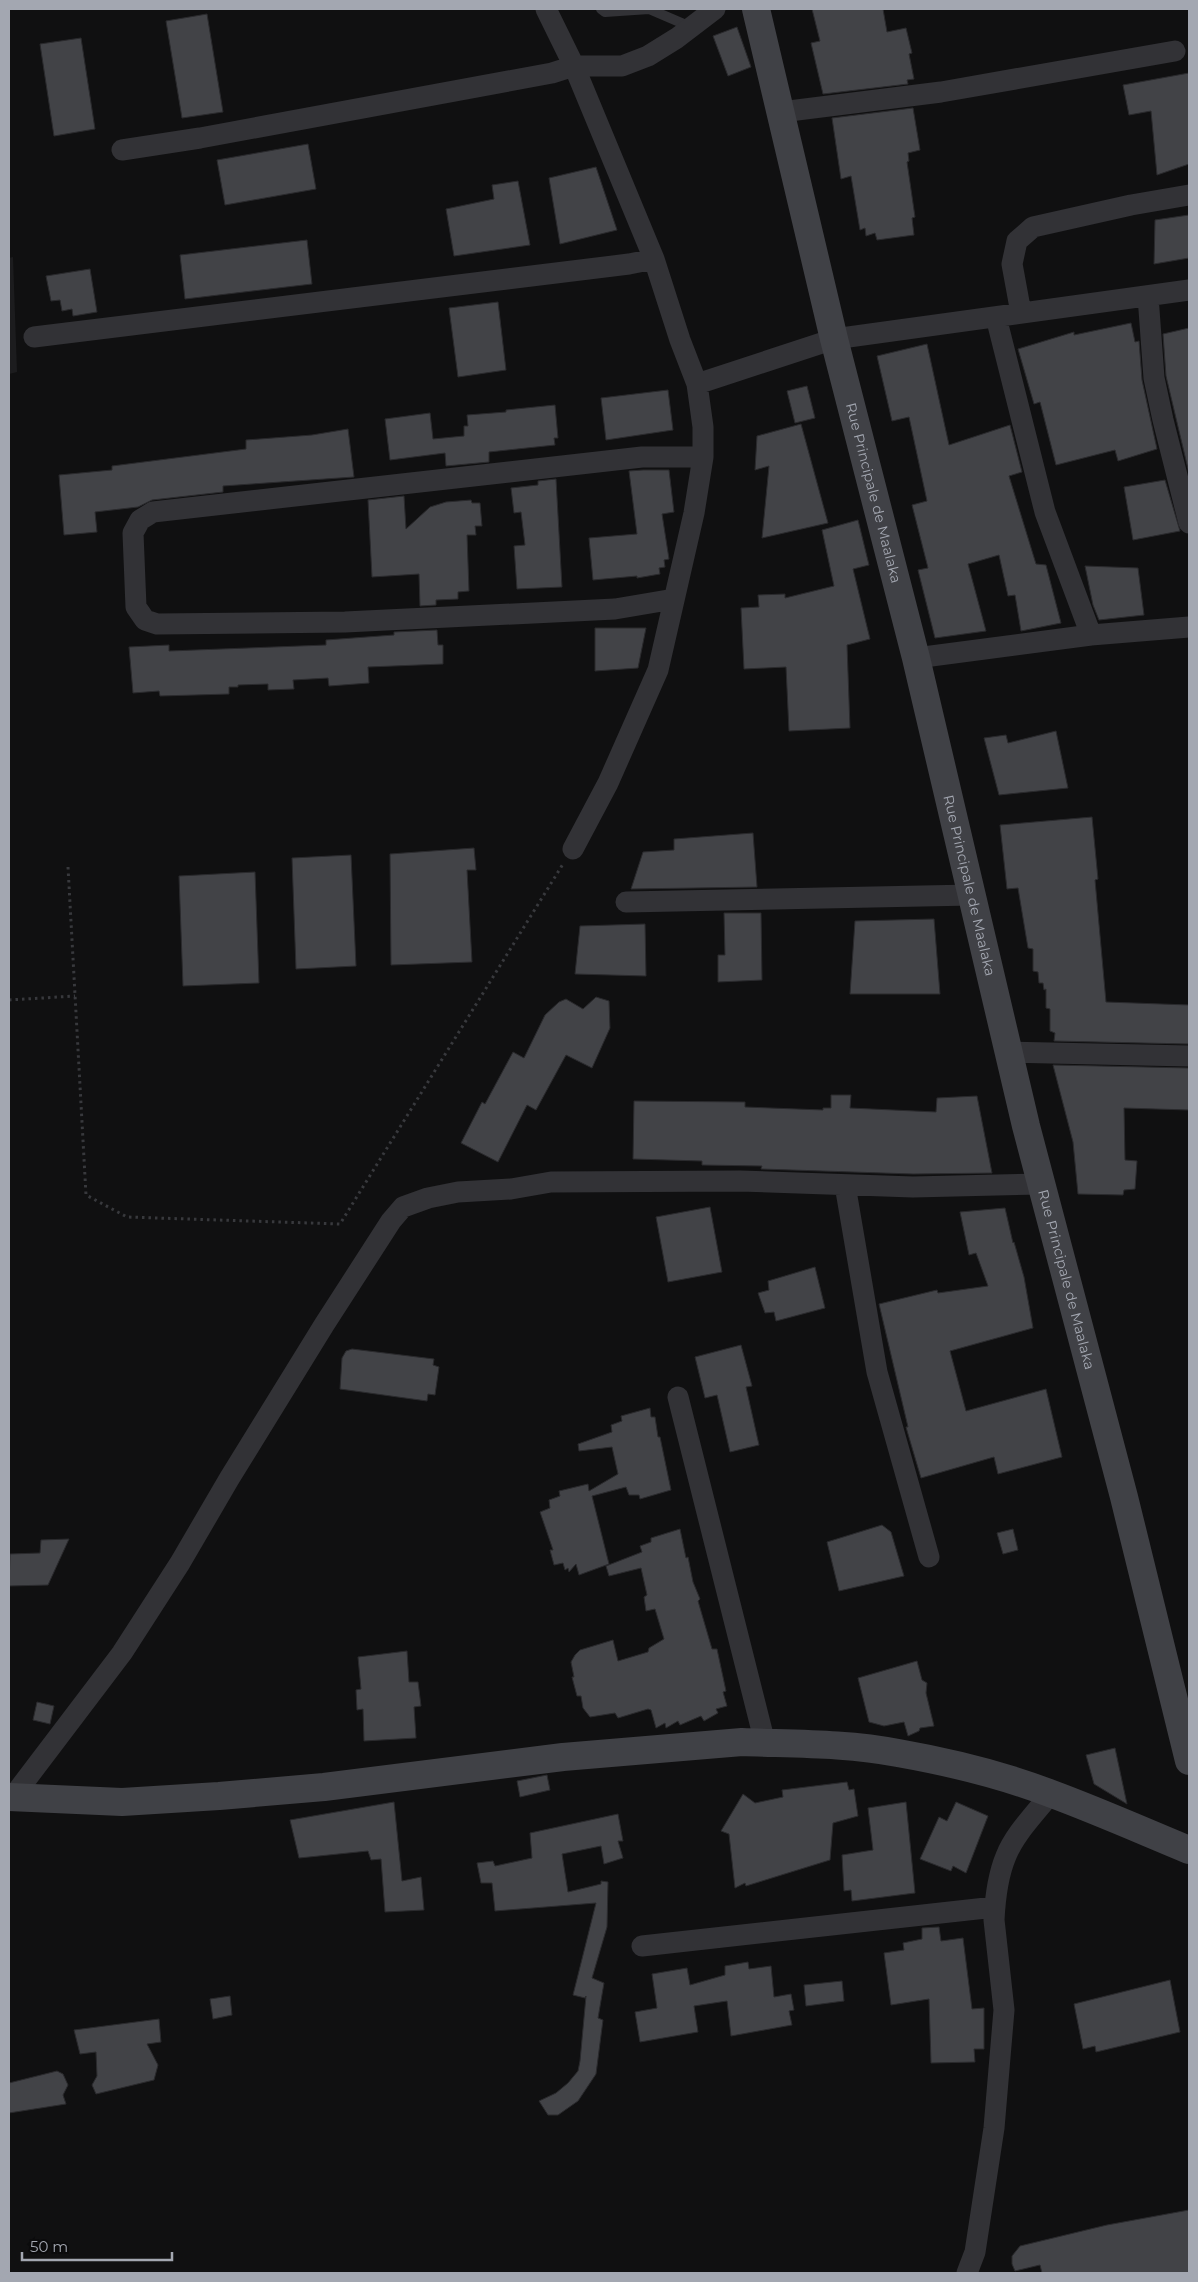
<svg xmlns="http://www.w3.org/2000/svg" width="1198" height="2282" viewBox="0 0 1198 2282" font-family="Montserrat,sans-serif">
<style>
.built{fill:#1c1c1e}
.building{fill:#424347;stroke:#2a2a2d}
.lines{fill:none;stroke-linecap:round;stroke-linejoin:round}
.path{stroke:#38393d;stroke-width:3;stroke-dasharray:2.5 4;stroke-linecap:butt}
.lane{stroke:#323236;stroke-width:10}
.street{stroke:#323236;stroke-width:21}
.secondary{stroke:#404146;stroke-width:28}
.labels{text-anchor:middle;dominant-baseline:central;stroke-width:4;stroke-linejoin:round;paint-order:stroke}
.street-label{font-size:14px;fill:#a3a7b1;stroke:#0b0b0c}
</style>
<rect width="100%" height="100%" fill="#101011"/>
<path class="built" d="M13,257L17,372L9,374V258Z"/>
<path class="building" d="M812,9H883L887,32L906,28L912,53L909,54L914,79L907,80L908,84L823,94L811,43L820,41Z
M207,14L223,112L182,118L166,21Z
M737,27L751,67L728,76L713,36Z
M81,38L95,129L54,136L40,44Z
M1189,73V164L1157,175L1151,111L1129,115L1123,85Z
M913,108L920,150L908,153L909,161L907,162L915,217L912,218L914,235L877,240L875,233L866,236L865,228L860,230L851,176L841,179L832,118Z
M308,144L316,189L225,205L217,160Z
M596,167L617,230L560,244L549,178Z
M518,181L530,245L454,256L446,209L494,199L492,185Z
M1189,215V258L1154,264L1155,220Z
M307,240L312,284L185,299L180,255Z
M90,269L97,312L73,316L72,309L62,311L60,300L51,301L46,276Z
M498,302L506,370L458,377L449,308Z
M1131,323L1135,342L1139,341L1142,380L1157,449L1118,461L1115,450L1056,465L1040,402L1034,404L1018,349L1074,332V335Z
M1189,328V473L1166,376L1163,334Z
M927,344L949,445L1010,425L1022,472L1009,476L1036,564L1046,565L1061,623L1021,631L1015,595L1008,596L999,555L968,564L986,631L935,638L918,570L928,568L912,505L927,501L909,417L892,421L877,356Z
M807,386L815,418L795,423L787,391Z
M668,390L673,430L606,440L601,398Z
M555,405L558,438H554L555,445L489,452V462L446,466L445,453L390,460L385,419L430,413L433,439L464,436V426H468L467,415L506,412V410Z
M801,424L828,523L762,538L769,466L755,470L757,436Z
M348,429L354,477L223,486V492L152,500L138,507L95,512L97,532L64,535L59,475L112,470V466L246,449V440L312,435Z
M643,470H669L674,512L662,514L669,559L664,560L665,567L659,568L660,574L637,578V576L593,580L589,538L637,534L629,471Z
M556,479L562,587L517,589L514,546L525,545L521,512L514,513L511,488L538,485V481Z
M1165,480L1180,531L1133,540L1124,487Z
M404,496L406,529L430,507L446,502L471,500L472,503H480L482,526H475L476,535H467L469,591L458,592V599L436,600V605L420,606L419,574L372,577L368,500Z
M858,520L869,565L853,569L870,639L847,645L850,728L789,731L786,667L744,669L741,608L759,607L758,595L785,594V598L834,586L822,530Z
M1085,566L1138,568L1144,615L1099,620L1093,605Z
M595,628H646L638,668L595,671Z
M437,630L438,645H443V664L368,667L369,683L329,686L328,678L293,680L294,689L268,690V684L238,685V687H229V694L160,696L159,691L133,693L129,647L169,645V651L326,645V640L394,635V632Z
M1056,731L1068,788L999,795L984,738L1006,735L1008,743Z
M1092,817L1098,879L1095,880L1106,1002L1189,1005V1044L1054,1041L1055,1033L1050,1031V1009L1046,1008V989L1044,990L1043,983H1039L1038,972L1033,971V949L1028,948L1018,888L1007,889L1000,825Z
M753,833L757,887L631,889L643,852L674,850V839Z
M474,848L476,870H467L472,962L391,965L390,854Z
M351,855L356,966L296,969L292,858Z
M255,872L259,983L183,986L179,876Z
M724,913H761L762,980L718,982V955H725Z
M934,919L940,994H850L855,921Z
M645,924L646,976L575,974L580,926Z
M596,997L609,1001L610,1028L592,1068L566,1055L536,1110L527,1105L498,1162L461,1143L482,1102L485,1104L513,1052L524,1058L545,1015L559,1002L566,999L583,1009Z
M1053,1065L1189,1068V1110L1124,1108L1125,1160L1137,1161L1135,1189L1124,1190L1123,1195L1078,1194L1073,1142Z
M831,1095H851L850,1108L936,1112L937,1098L977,1096L992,1173L913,1174L761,1169L762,1166L702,1165V1161L633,1159L634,1101L745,1102V1107L823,1110V1108H831Z
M710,1207L722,1272L668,1282L656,1217Z
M1005,1208L1013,1243L1014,1242L1024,1277L1033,1328L950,1351L966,1411L1046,1389L1062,1457L998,1474L994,1457L921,1478L908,1434L906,1427H908L879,1304L937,1290L938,1293L988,1286L976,1253L969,1255L960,1212Z
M815,1267L825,1308L776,1321L774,1312L765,1313L758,1293L769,1290L768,1281Z
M741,1345L752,1386L746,1387L759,1445L730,1452L717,1395L705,1398L695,1357Z
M352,1349L434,1359L433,1365L439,1367L435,1395L428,1394L427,1401L340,1389L342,1358L346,1351Z
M650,1408L651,1417H655L658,1437H660L671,1490L640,1499L639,1495H629L626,1487L592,1496L609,1564L579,1575L576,1564L569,1572L568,1568L565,1570L563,1563L554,1565L550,1550H553L540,1512L550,1508L549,1500L560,1496L559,1491L588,1484L589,1491L618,1474L612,1447L579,1451L578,1444L612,1432L611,1425L622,1421L621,1416Z
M882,1525L891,1532L904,1576L839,1591L827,1542Z
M680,1529L686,1558L688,1557L693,1582L700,1599L698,1601L712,1649H717L726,1691L723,1692L727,1706L716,1709L718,1713L704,1721L701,1716L680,1725L678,1721L666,1728L665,1723L656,1728L651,1710L648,1709L618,1718L615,1713L590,1717L583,1708L581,1696H577L572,1677H574L571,1662L575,1655L580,1650L613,1640L618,1661L648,1652L649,1648L664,1639L655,1609L646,1611L644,1597L647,1595L641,1568L609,1576L606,1566L642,1552L640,1546L651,1542V1538Z
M1013,1529L1018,1550L1003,1554L997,1533Z
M69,1539L48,1585L9,1586L10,1554L40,1553L41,1540Z
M407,1651L409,1682H418L421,1706L414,1707L416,1738L364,1741L363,1709L357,1710L356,1690L361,1689L358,1657Z
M917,1661L922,1680L927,1683L926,1693L934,1726L920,1728L919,1731L908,1736L904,1722L884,1726L869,1722L858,1678Z
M37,1702L54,1706L50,1724L33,1720Z
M1115,1748L1127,1804L1094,1784L1086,1755Z
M547,1775L550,1790L520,1797L517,1781Z
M847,1782L849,1790L854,1789L858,1816L833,1823L830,1860L746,1886L745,1883L735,1888L729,1834L721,1831L743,1794L755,1803L783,1797L782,1790Z
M394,1802L402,1881L421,1877L424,1910L385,1912L381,1859L371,1860L368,1851L299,1858L290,1820Z
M906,1802L915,1893L852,1901L851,1890L844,1891L842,1855L873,1850L868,1808Z
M956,1802L988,1816L966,1873L953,1866L951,1871L920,1859L939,1817L947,1821Z
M618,1814L623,1841H618L623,1858L604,1864L601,1846L562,1854L568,1892L601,1884V1881L608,1882L607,1927L592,1978L604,1983L598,2018L603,2020L596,2074L578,2101L558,2115H548L539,2101L556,2093L568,2083L578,2071L580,2061L586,1996L585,1998L573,1995L596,1903L495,1911L492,1883H481L477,1863L493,1861L495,1866L532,1858L530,1833Z
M939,1927L941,1941L963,1938L972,2009L984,2008V2049H974L975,2062L931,2063L929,1999L891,2005L884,1953L904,1950L903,1943L922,1939V1928Z
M748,1962L749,1969L771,1966L774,1997L791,1994L794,2010L789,2011L792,2025L731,2036L727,2001L694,2006L698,2032L640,2042L635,2012L657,2008L652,1974L687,1968L690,1985L725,1975V1966Z
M1170,1980L1180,2032L1096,2052L1095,2046L1083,2049L1074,2004Z
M842,1981L844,2001L806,2006L804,1985Z
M230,1996L232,2015L213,2019L210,1999Z
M159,2019L161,2042L147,2044L158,2065L154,2080L96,2094L92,2085L97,2076L96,2052L80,2054L74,2030Z
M57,2071L63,2074L68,2085L63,2095L66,2104L9,2113V2083Z
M1189,2210V2273H1042L1040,2265L1015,2271L1012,2264V2256L1020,2246L1107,2225Z"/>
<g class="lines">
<path class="path" d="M68,867L86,1195L127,1217L340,1224L563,864
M9,1000L75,996"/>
<path class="lane" d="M601,9L605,12L649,9L691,27"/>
<path class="street" d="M546,9L574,66L654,259L680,340L697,384L703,427V457L694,513L658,670L608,783L573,849
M781,112L941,92L1175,51
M122,150L200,138L552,73L574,66H622L648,56L677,38L715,9
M1148,296L1154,378L1163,420L1189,523
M1021,313L1012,264L1017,241L1033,227L1131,205L1189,195
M996,317L1045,512L1091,635
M34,337L629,264L654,259
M697,384L834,339L1189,290
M674,599L615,609L345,622L157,624L145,620L136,607L133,533L140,520L153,512L642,457H703
M916,658L1091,635L1189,627
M626,902L972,895
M1009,1052L1189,1056
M845,1185L877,1372L929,1557
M678,1397L765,1743
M12,1798L122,1653L180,1563L229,1479L324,1325L391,1221L403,1207L428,1198L458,1192L511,1189L551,1182L740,1181L913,1187L1041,1184
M642,1946L995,1907
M967,2273L975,2252L994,2128L1004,2010L994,1920C995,1900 998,1875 1006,1856C1015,1833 1036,1813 1051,1793"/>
<g class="secondary">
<path id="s1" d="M756,9L834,339L916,658L1026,1126L1124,1497L1189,1761"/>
<path d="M9,1797L122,1802L219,1796L324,1787L563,1757L742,1742C794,1744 847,1743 898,1753C949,1762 1003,1775 1052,1794C1098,1811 1143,1831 1189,1850"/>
</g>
</g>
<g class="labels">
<g class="street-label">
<text stroke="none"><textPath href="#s1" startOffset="498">Rue Principale de Maalaka</textPath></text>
<text stroke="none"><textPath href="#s1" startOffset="902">Rue Principale de Maalaka</textPath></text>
<text stroke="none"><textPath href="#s1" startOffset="1308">Rue Principale de Maalaka</textPath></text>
</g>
</g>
<rect width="1198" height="2282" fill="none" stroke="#a3a7b1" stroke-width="20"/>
<path d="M22 2252v8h150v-8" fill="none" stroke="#a3a7b1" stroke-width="2.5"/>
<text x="30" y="2252" font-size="15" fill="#a3a7b1" stroke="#0b0b0c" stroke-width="4" paint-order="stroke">50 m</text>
</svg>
